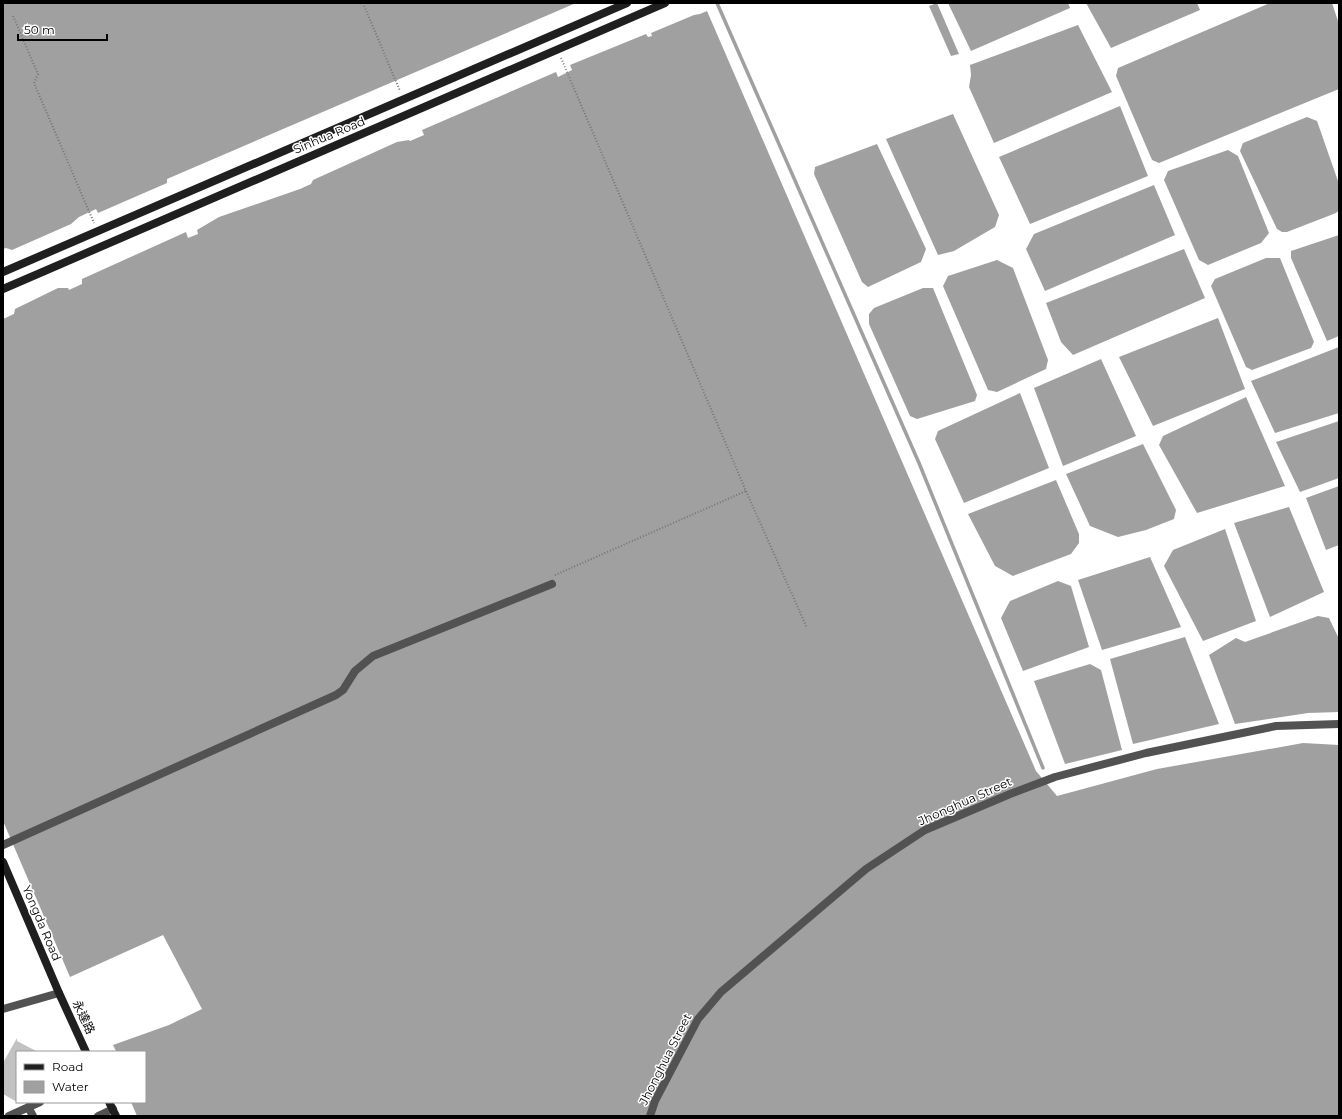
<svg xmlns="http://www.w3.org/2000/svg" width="1342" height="1119" viewBox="0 0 1342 1119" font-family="Montserrat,'Noto Sans TC',sans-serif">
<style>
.water{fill:#a0a0a0}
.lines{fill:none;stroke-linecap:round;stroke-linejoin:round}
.stream{stroke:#a0a0a0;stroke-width:3.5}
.building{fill:#c2c2c2}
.path{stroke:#747474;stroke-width:2;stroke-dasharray:1 2;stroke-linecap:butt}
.street{stroke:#525252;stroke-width:8}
.secondary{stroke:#1f1f1f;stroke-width:8}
.labels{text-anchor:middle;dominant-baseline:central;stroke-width:3;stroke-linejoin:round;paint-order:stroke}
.street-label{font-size:12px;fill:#000;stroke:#fff}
</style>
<rect width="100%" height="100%" fill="#fff"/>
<path class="water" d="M3,3H576L167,179V183L98,213L96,209L79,217L71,224L12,250L6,248L3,249Z
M937,3L959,54L951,56L929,6Z
M948,3H1068L1070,8L971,51Z
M1086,3H1197L1200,10L1111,48Z
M1270,3H1332L1339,24V89L1159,163L1152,160L1116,76L1118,68Z
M707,11L1036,771L1057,796L1157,769L1303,743L1339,745V1116H137L131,1102H145V1052H113L116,1051L113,1045L169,1025L202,1009L163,935L70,977L3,821V319L14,314L15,309L58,288H68L69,290L82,284V279L186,232L188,238L198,234L197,230L219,217L300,189L311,184L313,180L397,142L409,140L410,141L424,135L422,130L556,72L558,77L572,70L570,65L646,34L648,37L652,36L651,33L694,15L700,14Z
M1078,25L1112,92L994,143L969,87L971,75L970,65Z
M1120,106L1148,176L1030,224L999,157Z
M953,114L999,215L995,227L954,251L938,255L886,139Z
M1307,117L1317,121L1339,184V210L1336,213L1287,232H1282L1277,229L1240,151L1243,143Z
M877,144L926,249L921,262L868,287L862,282L814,174L815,167Z
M1228,150L1238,156L1269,233L1261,243L1208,265L1199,260L1164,180L1168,171Z
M1154,185L1175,235L1045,291L1026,249L1034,234Z
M1339,235V336L1327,341L1291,258V251Z
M1184,249L1205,298L1073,355L1061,342L1046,303Z
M1266,258H1280L1314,342L1311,348L1252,370L1246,367L1211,286L1215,279Z
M997,260L1013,268L1048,360L1046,369L997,392L988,390L943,286L948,276Z
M923,288H933L977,395L975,401L917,419L910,416L869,324V314L874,308Z
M1218,318L1245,389L1153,426L1119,357Z
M1339,347V413L1275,433L1251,381Z
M1101,359L1136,436L1063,466L1034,388Z
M1020,393L1049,468L964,503L935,439L938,431Z
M1246,397L1285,486L1197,513L1159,445L1163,436Z
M1339,421V478L1300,492L1276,442Z
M1143,444L1176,510L1174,519L1146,530L1118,537L1090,526L1066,474Z
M1056,480L1079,534V543L1071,554L1013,576L995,566L968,514Z
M1339,486V545L1326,550L1306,498Z
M1289,507L1324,592L1270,617L1234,523Z
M1225,529L1256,621L1203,641L1164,566L1173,550Z
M1150,557L1181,627L1102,650L1078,580Z
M1058,581L1071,586L1089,647L1023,671L1001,618L1010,601Z
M1318,616L1329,618L1339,639V712L1308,713L1235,724L1209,655L1236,638L1245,642Z
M1185,637L1219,724L1133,744L1110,659Z
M1090,664L1101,670L1122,750L1065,764L1034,681Z"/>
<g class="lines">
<path class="stream" d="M717,3L919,463L1043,768"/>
</g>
<path class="building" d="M17,1038V1041L38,1052H17V1102L3,1094V1063Z"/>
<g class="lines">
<path class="path" d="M363,3L400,91
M13,16L38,74L34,83L94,223
M561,58L746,491L807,628
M555,575L746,491"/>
<path class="street" d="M3,845L336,695L343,690L355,671L373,656L552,584
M3,1009L59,993
M28,1107L33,1116
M9,1116L40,1102
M98,1116L113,1109
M650,1116L655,1101L698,1019L721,992L866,869L925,830L1010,794L1055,777L1146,753L1276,726L1339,724"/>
<path class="secondary" d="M3,272L627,3
M3,289L665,3
M3,862L59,993L86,1052
M109,1102L116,1116"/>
</g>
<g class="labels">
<g class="street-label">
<text transform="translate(329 135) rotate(-23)">Sinhua Road</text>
<text transform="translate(965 801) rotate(-24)">Jhonghua Street</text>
<text transform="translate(42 923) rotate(67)">Yongda Road</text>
<text transform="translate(84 1017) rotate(65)">永達路</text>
<text transform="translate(665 1059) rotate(-63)">Jhonghua Street</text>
</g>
</g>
<rect width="1342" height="1119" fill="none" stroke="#000000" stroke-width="8"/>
<rect x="16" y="1051" width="130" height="52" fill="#ffffff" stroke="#999999"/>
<rect x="24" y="1064" width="20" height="6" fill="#1f1f1f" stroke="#999999"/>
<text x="52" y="1071" font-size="12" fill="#000000">Road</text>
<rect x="24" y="1081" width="20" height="12" fill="#a0a0a0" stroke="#999999"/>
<text x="52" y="1091" font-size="12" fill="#000000">Water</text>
<path d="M18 34v6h89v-6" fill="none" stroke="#000000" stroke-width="2"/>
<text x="24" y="34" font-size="12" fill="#000000" stroke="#ffffff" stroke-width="3" paint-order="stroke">50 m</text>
</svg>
